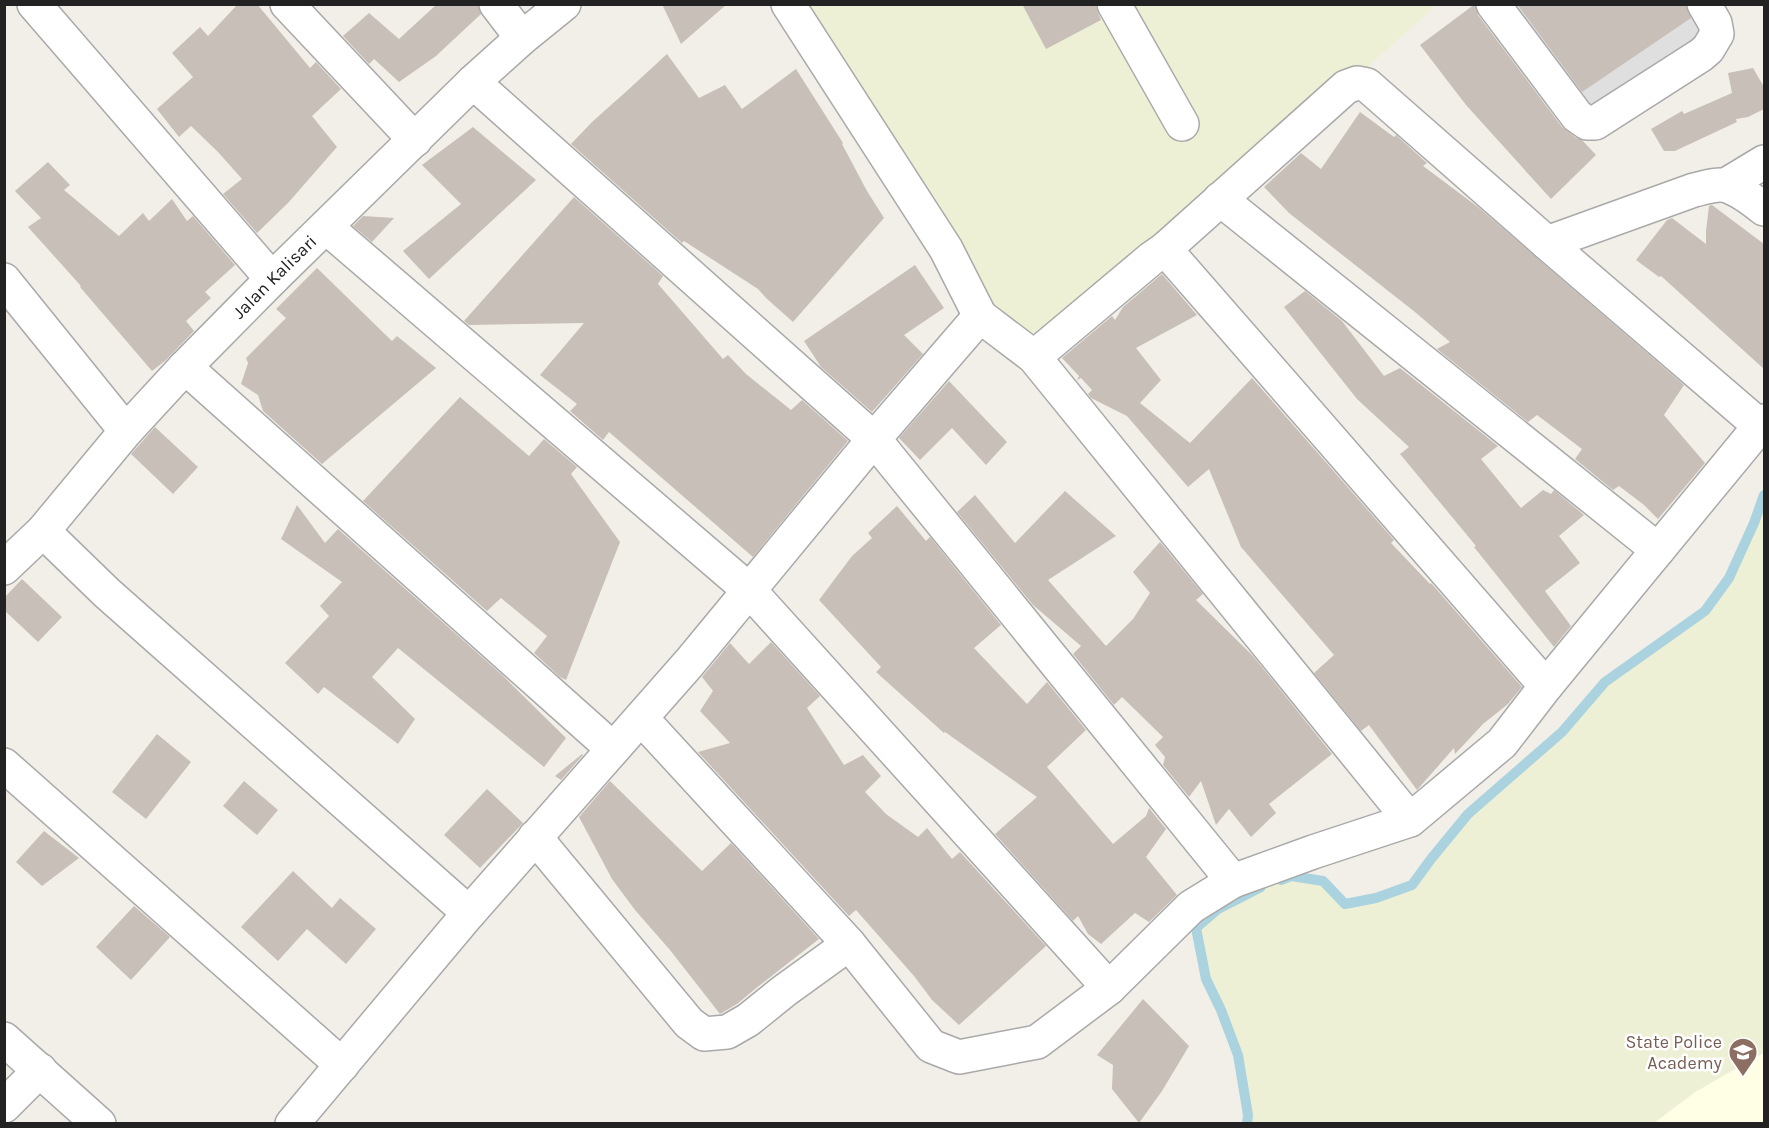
<svg xmlns="http://www.w3.org/2000/svg" width="1769" height="1128" viewBox="0 0 1769 1128" font-family="Karla,sans-serif">
<style>
.residential{fill:#e0dfdf}
.education{fill:#ffffe5}
.farmland{fill:#eef0d5}
.lines{fill:none;stroke-linecap:round;stroke-linejoin:round}
.stream{stroke:#aad3df;stroke-width:10}
.building{fill:#c7bfb8}
.street-casing{stroke:#a9a9a9;stroke-width:36}
.street{stroke:#fff;stroke-width:33}
.labels{text-anchor:middle;dominant-baseline:central;stroke-width:5;stroke-linejoin:round;paint-order:stroke}
.street-label{font-size:18px;fill:#222;stroke:#fff}
.education-label{font-size:18px;fill:#785e54;stroke:#fff;text-anchor:end}
</style>
<rect width="100%" height="100%" fill="#f2efe9"/>
<path class="residential" d="M1493,5H1704L1715,23L1595,123Z"/>
<path class="education" d="M1764,1053V1123L1653,1124L1695,1092Z"/>
<path class="farmland" d="M788,5H1437L1327,103L1034,357L980,316Z
M1764,495V1052L1695,1092L1653,1123H1246L1248,1115L1238,1055L1221,1010L1206,979L1196,928L1218,909L1253,890L1291,876L1323,881L1345,904L1376,898L1412,885L1431,859L1468,814L1562,732L1605,682L1705,611L1729,578L1754,523Z"/>
<g class="lines">
<path class="stream" d="M1281,880L1291,876L1323,881L1345,904L1376,898L1412,885L1431,859L1468,814L1562,732L1605,682L1705,611L1729,578L1754,523L1764,495
M1247,1124L1248,1115L1238,1055L1221,1010L1206,979L1196,928L1218,909L1261,887"/>
</g>
<path class="building" d="M238,4H257L310,68L316,62L341,89L312,116L337,147L288,203L257,233L223,194L242,179L218,152L191,126L179,137L157,109L193,77L172,53L200,27L208,36Z
M437,4H478L481,14L436,56L399,82L374,59L369,64L343,36L369,13L399,39Z
M662,4H727L681,44Z
M1022,4H1095L1101,20L1046,49Z
M1475,4L1478,15L1562,127L1576,138L1582,140L1596,155L1551,199L1466,105L1420,45Z
M1517,4H1685L1691,18L1582,92Z
M667,54L699,98L725,85L742,109L796,69L843,143L842,144L867,191L884,218L793,322L766,298L758,289L684,241L682,243L571,144L592,122L629,89Z
M1753,68L1764,87V109L1748,117L1736,119L1737,122L1675,151H1664L1651,129L1682,111L1684,114L1732,93L1728,73Z
M1360,112L1394,137L1396,135L1427,163L1423,166L1478,207L1684,385L1664,415L1705,463L1658,519L1644,505L1619,486L1613,490L1575,459L1582,449L1537,415L1528,422L1437,349L1450,342L1415,312L1289,213L1264,187L1301,153L1321,169Z
M473,127L536,180L429,279L403,251L461,204L422,165Z
M48,162L70,185L64,190L119,236L143,213L149,221L172,199L187,221L193,216L235,265L205,292L211,298L186,321L194,331L166,360L152,371L80,287L81,286L28,227L41,218L15,191Z
M574,197L663,276L658,284L723,359L728,355L746,374L791,410L802,400L848,441L753,557L609,432L603,440L570,411L577,404L540,375L584,323L469,325L464,321Z
M1712,205L1764,244V369L1661,276L1659,277L1636,260L1667,220L1672,218L1706,244V231L1709,206Z
M363,216L394,218L372,242L353,226Z
M915,265L944,308L904,335L923,354L872,412L821,367L804,341Z
M317,268L392,341L397,336L436,368L322,464L263,411L258,395L241,384L248,363L246,358L286,318L276,309Z
M1162,274L1197,315L1136,348L1161,380L1140,403L1190,443L1252,378L1394,540L1391,543L1430,584L1431,583L1522,687L1508,704L1483,724L1455,754L1454,748L1417,790L1369,725L1361,731L1314,673L1334,655L1241,547L1209,469L1188,487L1127,416L1091,398L1088,394L1092,390L1081,378L1077,380L1079,376L1062,358L1112,316L1115,320L1123,307Z
M1305,291L1342,321L1384,376L1400,368L1498,446L1481,459L1521,508L1543,490L1551,494L1554,490L1584,515L1559,536L1580,563L1545,591L1571,626L1554,647L1474,547L1476,546L1400,454L1409,447L1357,399L1284,307Z
M949,381L1007,442L986,465L952,428L920,460L899,438Z
M460,397L529,456L544,439L577,467L571,474L620,542L566,680L560,677L534,653L547,636L501,598L487,611L363,501Z
M155,427L198,467L173,494L131,454Z
M1065,491L1116,536L1048,580L1106,646L1133,619L1150,593L1133,572L1160,542L1203,594L1196,600L1253,656L1332,754L1269,804L1276,813L1251,837L1229,809L1216,825L1201,781L1189,797L1163,765L1165,757L1155,745L1163,737L1122,697L1114,705L1073,654L1081,646L1033,605L957,512L975,495L1015,543Z
M297,505L325,543L338,529L501,674L566,738L544,767L398,648L372,677L415,719L398,744L324,687L318,694L285,663L329,616L320,606L342,582L281,539Z
M897,506L926,541L930,537L1001,625L974,648L1027,704L1047,682L1086,730L1047,767L1113,844L1146,816L1149,808L1166,829L1146,857L1177,895L1149,922L1135,913L1101,944L1088,934L1078,916L1073,921L995,834L1037,797L945,732L944,733L876,672L881,667L819,600L852,556L872,538L868,533Z
M22,579L62,617L38,642L4,610V598Z
M771,642L820,696L807,708L844,765L863,755L881,776L865,792L886,814L918,837L927,828L952,859L960,852L1046,946L959,1025L932,1000L914,976L856,910L849,916L698,752L730,743L700,711L713,691L702,677L730,643L749,664Z
M157,734L191,762L146,819L112,792Z
M582,754L583,755L561,780L555,776Z
M244,781L278,810L257,835L223,806Z
M610,781L702,871L731,843L819,939L760,985L737,1004L720,1014L670,950L635,910L612,879L579,817Z
M487,789L523,823L480,868L444,835Z
M44,831L79,858L42,886L16,862Z
M293,871L332,908L340,898L376,929L346,964L307,929L278,961L241,927Z
M134,906L170,937L131,980L96,947Z
M1143,999L1189,1046L1162,1091L1139,1123L1112,1089L1113,1065L1097,1055Z"/>
<g class="lines">
<g class="street-casing">
<g id="street">
<path d="M34,4L272,279"/>
<path d="M287,4L415,140"/>
<path d="M496,4L522,38"/>
<path d="M788,4L946,249L980,316L1034,357L1410,820"/>
<path d="M1114,4L1182,124"/>
<path d="M1493,4L1577,116L1587,123H1595L1701,55L1708,49L1717,34L1715,23L1704,4"/>
<path d="M473,82L874,439L1233,881"/>
<path d="M1726,185L1764,162"/>
<path d="M1220,199L1658,550"/>
<path d="M326,227L749,590L1109,988"/>
<path d="M1547,243L1694,190C1703,188 1718,183 1727,186C1740,190 1754,201 1764,209"/>
<path d="M1165,249L1546,686"/>
<path d="M4,280L126,431"/>
<path d="M1034,357L1152,258L1165,249L1346,87L1357,83L1367,85L1547,243L1760,426"/>
<path d="M185,367L613,749"/>
<path d="M43,531L107,593L469,913"/>
<path id="s1" d="M4,568L43,531L126,431L185,367L272,279L473,82L522,38L564,4"/>
<path d="M641,718L849,944"/>
<path d="M4,765L342,1065"/>
<path d="M535,837L689,1023L704,1034L727,1032L748,1020L784,991L849,944L931,1046L959,1057L1037,1042L1109,988L1191,907L1233,881L1313,852L1410,820L1502,743L1546,686L1764,421"/>
<path d="M4,1039L99,1124"/>
<path d="M4,1106L40,1070"/>
<path d="M292,1124L469,913L690,662L874,439L980,316"/>
</g>
</g>
<use href="#street" class="street"/>
</g>
<defs>
<g id="university-pin" transform="scale(1.5)"><path d="M0 17L-7.5 6A9.5 9.5 0 1 1 7.5 6Z" fill="#8d6e63" stroke="#fff"/><path d="M0-5L7-2L0 1L-7-2ZM-4 1L0 2.5L4 1V4Q0 6-4 4Z" fill="#fff"/></g>
</defs>
<g fill-rule="evenodd">
<use href="#university-pin" x="1743" y="1052"/>
</g>
<g class="labels">
<g class="street-label">
<text stroke="none"><textPath href="#s1" startOffset="398">Jalan Kalisari</textPath></text>
</g>
<g class="education-label">
<text x="1722" y="1042">State Police<tspan x="1722" dy="21">Academy</tspan></text>
</g>
</g>
<rect width="1769" height="1128" fill="none" stroke="#222222" stroke-width="12"/>
</svg>
